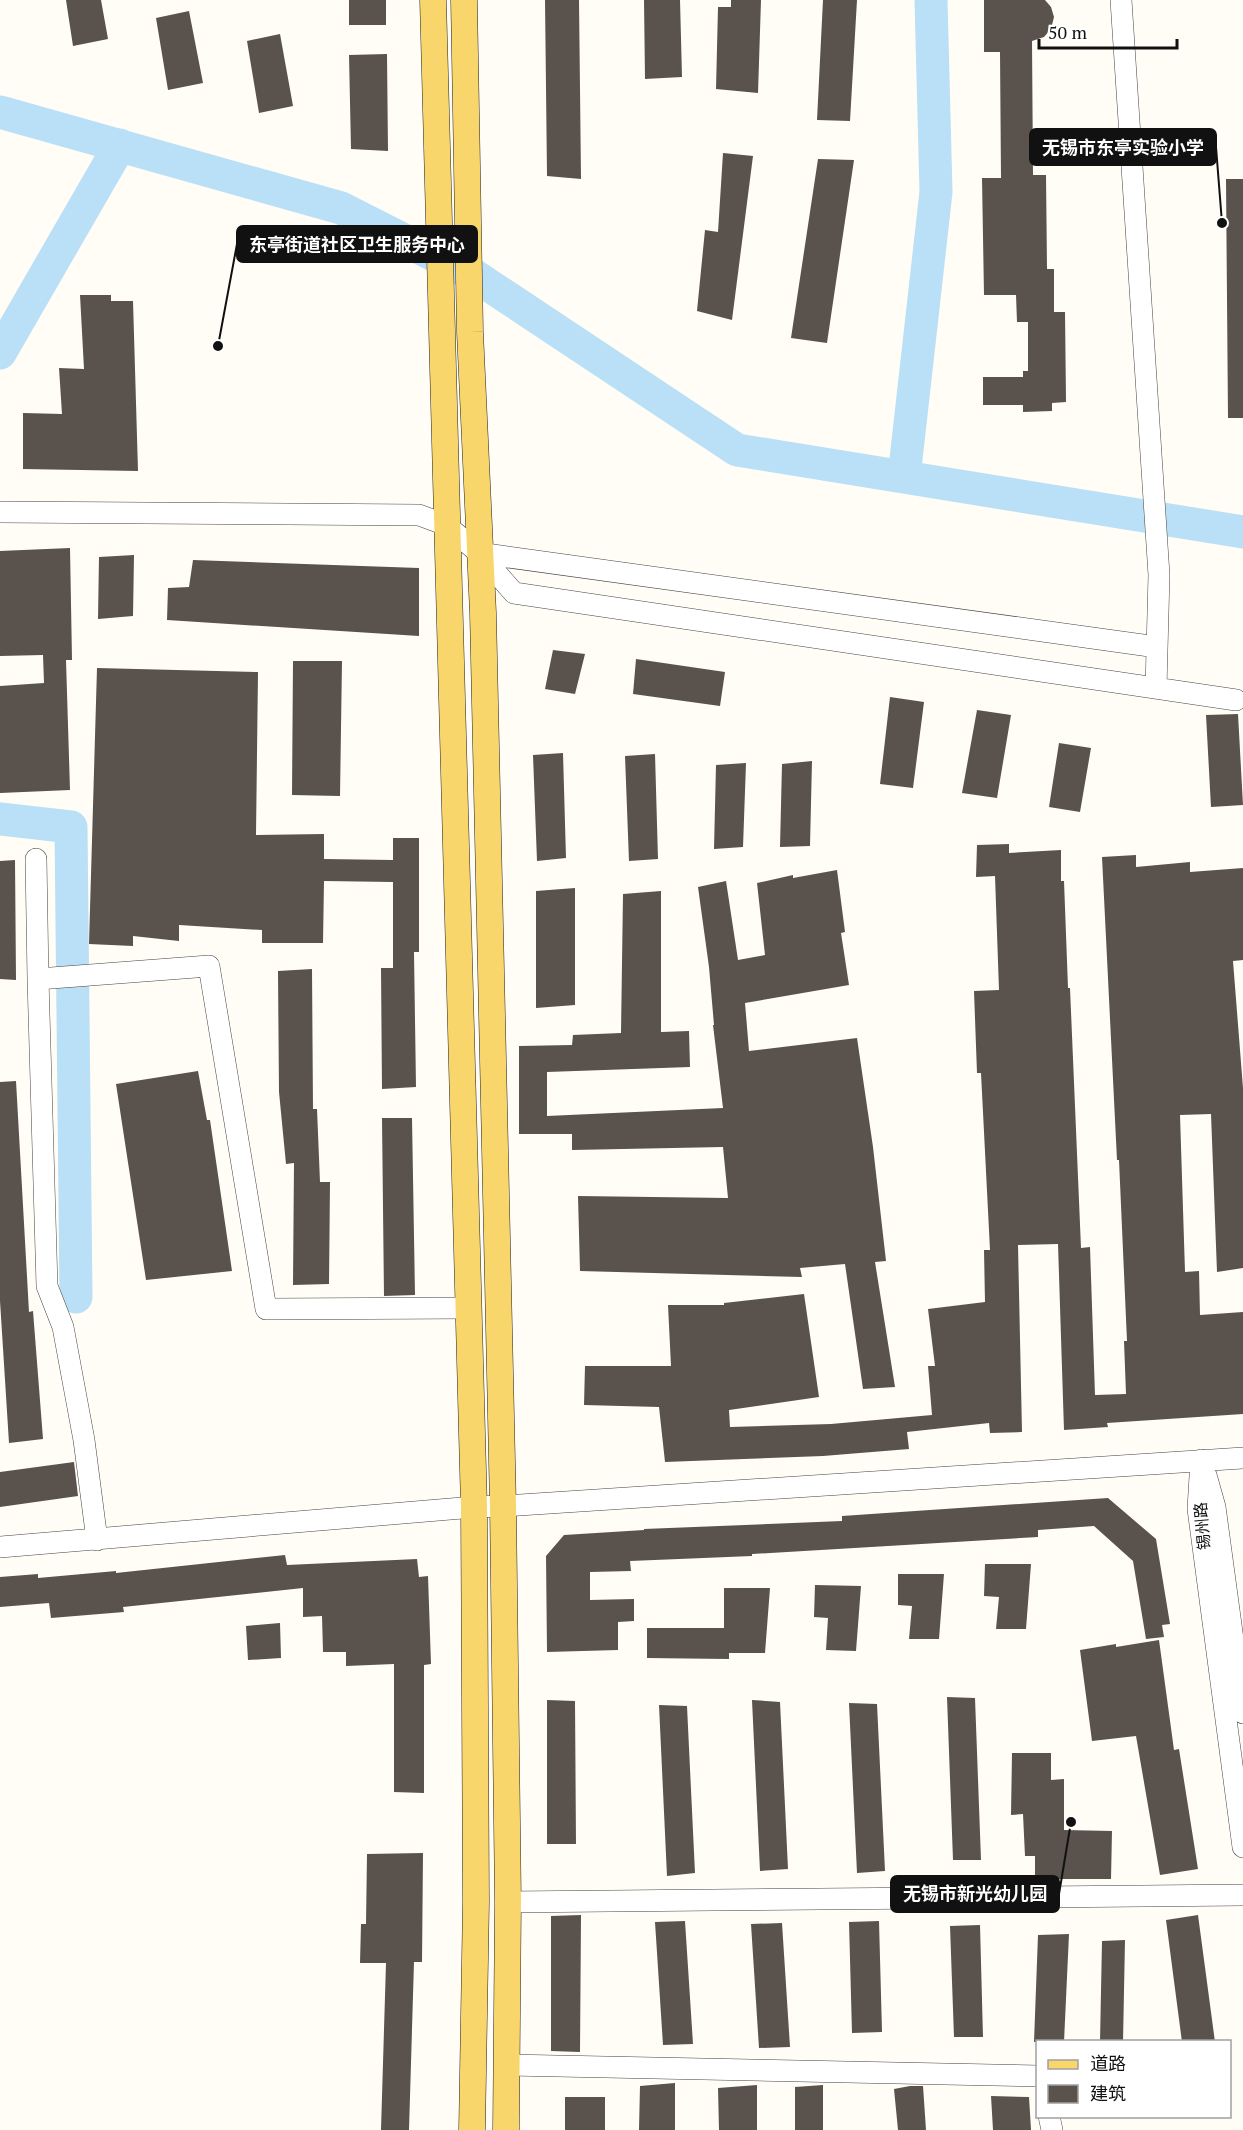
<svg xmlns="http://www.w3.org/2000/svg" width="1243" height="2130" viewBox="0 0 1243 2130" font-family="'PT Serif','Noto Sans SC',serif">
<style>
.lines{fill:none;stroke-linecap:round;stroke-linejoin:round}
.river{stroke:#b9e0f7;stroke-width:33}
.building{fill:#5a524d}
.minor-casing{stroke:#444;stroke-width:22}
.major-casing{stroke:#222;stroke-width:27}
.minor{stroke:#fff;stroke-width:21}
.major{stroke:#f9d66b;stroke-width:26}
.labels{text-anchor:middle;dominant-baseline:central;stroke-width:6;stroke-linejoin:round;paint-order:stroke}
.street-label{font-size:16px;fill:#111;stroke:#fff}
.leader{fill:none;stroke:#111;stroke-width:2}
.callout-dot{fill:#111;stroke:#fff;stroke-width:2}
.callout{fill:#111;stroke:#111;stroke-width:2}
.callout-label{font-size:18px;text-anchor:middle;font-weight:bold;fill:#fff}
</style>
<rect width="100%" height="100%" fill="#fffdf5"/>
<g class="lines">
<path class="river" d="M0,112L341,208L475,276L737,450L1243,532
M0,353L120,145
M904,477L936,192L931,0
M0,819L71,827L76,1297"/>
</g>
<path class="building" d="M66,0H101L108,39L73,46Z
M349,0H386V25H349Z
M545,0H579L581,179L547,176Z
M644,0H680L682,77L645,79Z
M731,0H761L758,93L716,89L718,7H731Z
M823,0H857L850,121L817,120Z
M984,0H1045L1051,7L1054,17L1051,29L1044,37L1032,41L1033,175H1046L1047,269H1054V312H1065L1066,402L1052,403V411L1023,412V405H983V377H1023V371H1028V322H1017L1016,295H984L982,178H1001L1000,52H984Z
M189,11L203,83L168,90L156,18Z
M280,34L293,106L259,113L247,41Z
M387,54L388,151L351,149L349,55Z
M723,153L753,156L732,320L697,311L705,230L718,232Z
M818,159L854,160L827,343L791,338Z
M1226,179H1243V418H1228Z
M80,295H111V301H133L138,471L23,469V413L62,414L59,368L84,369Z
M70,548L72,660H66L70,790L0,793V686L44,683L43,655L0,656V551Z
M134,555L133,616L98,619L99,557Z
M193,560L419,568V636L167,620L168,588L189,587Z
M553,650L585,654L575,694L545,689Z
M636,659L725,672L720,706L633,694Z
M293,661H342L340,796L292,795Z
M97,668L258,672L256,835L324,834V859L393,860V838H419V952H414L416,1087L382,1089L381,968H393V882L324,881L323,943H262V930L179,925V941L133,936V946L89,944Z
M890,697L924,702L913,788L880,784Z
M977,710L1011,715L997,798L962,793Z
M1238,714L1243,805L1211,807L1206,715Z
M1059,743L1091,748L1080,812L1049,807Z
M563,753L566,858L537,861L533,755Z
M655,754L658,859L629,861L625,756Z
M812,761L810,846L780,847L782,764Z
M746,763L743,847L714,849L716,765Z
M1009,844V853L1061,850V881H1064L1068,988H1070L1081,1248L1090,1247L1095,1395L1126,1394L1124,1341H1127L1119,1160H1117L1102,857L1136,855V867L1190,862V872L1243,868V960L1233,961L1243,1088V1268L1217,1272L1211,1114L1180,1115L1185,1272L1199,1271L1200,1315L1243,1312V1414L1107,1423L1108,1427L1064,1430L1058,1244L1018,1245L1022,1432L990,1433L989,1423L907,1432L909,1449L823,1456L665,1462L659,1407L584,1405L585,1366H671L668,1305H724V1303L804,1294L819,1397L729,1410L730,1427L831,1424L932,1415L928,1366H935L928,1309L985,1302L984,1250H990L981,1073H977L974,991L999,990L995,876L976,877L977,845Z
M15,860L16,980L0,979V861Z
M837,870L845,932L841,933L849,985L745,1003L749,1051L857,1038L873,1147L886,1261L875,1262L895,1387L863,1389L845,1264L800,1268L802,1277L580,1271L578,1196L728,1198L723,1147L572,1150V1134H519V1046L572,1045L573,1035L621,1033L623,894L661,891V1032L689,1031L690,1067L547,1072V1116L723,1108L713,1025H714L709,967L698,887L726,881L738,960L765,955L757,883L793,875V878Z
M575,888V1005L536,1008V891Z
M312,969L313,1109H317L320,1182H330L329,1284L293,1285L294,1163L286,1164L279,1092L278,971Z
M198,1071L207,1120H210L232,1271L146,1280L116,1084Z
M16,1081L29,1312L33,1311L43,1439L9,1443L0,1301V1082Z
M382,1118H412L415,1295L384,1296Z
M74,1462L78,1496L0,1507V1472Z
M1108,1498L1156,1539L1170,1624L1162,1625L1164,1637L1146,1639L1133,1561L1094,1526L1038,1530V1537L752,1554V1556L630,1561L631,1571L590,1572V1600L634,1599V1621L618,1622V1650L547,1652L546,1556L564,1535L644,1530V1529L842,1521V1516Z
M285,1555L287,1565L417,1559L419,1577L428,1576L431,1664L424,1665V1793L394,1792V1664L346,1666V1652H323L322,1616L303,1617V1588L123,1607L124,1612L51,1618L49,1603L0,1607V1577L38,1574V1578L116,1571V1573Z
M985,1564H1031L1026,1629H996L999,1597L984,1596Z
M898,1574H944L939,1639H909L912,1606L898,1605Z
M815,1585L861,1586L856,1651L826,1650L828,1618L814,1617Z
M724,1588H770L765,1653H729V1659L647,1658V1628H724Z
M280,1623L281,1658L248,1660L246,1626Z
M1159,1640L1174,1750L1179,1749L1198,1869L1160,1875L1136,1736L1092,1741L1080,1650L1116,1644V1647Z
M947,1697L975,1698L981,1860H953Z
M547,1700L575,1701L576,1844H547Z
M752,1700L780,1702L788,1869L760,1871Z
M849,1703L877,1704L885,1871L857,1873Z
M659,1705L687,1706L695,1873L667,1876Z
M1012,1753H1051V1780L1064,1779V1830L1112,1831L1111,1879H1035V1856H1025L1023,1814L1011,1815Z
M423,1853L422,1962H414L409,2130H381L386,1963H360L361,1924H366L367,1854Z
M581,1915L580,2052L551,2051V1916Z
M1198,1915L1215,2042H1182L1166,1920Z
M685,1921L693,2044L663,2045L655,1922Z
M879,1921L882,2032L852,2033L849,1922Z
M782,1923L790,2047L759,2048L751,1924Z
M980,1925L983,2037H954L950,1926Z
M1069,1934L1064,2042H1034L1038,1935Z
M1125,1940L1123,2042H1100L1102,1941Z
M675,2083V2130H639L640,2086Z
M757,2085V2130H719L718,2088Z
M823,2085V2130H795V2087Z
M910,2086H923L926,2130H898L894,2089Z
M991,2096L1029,2097L1031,2130H993Z
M565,2097H605V2130H565Z"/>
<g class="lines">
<g class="minor-casing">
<path id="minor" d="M1121,0L1159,575L1156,688
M0,512L419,515L446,525L479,553L514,593L1236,700
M479,553L1157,647
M36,859L38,979L47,1286L63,1327L84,1440L97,1540
M38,979L209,966L266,1309L468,1308
M1201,1460L1198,1509L1243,1847
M1206,1475L1215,1507L1243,1713
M0,1547L474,1507L503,1506L1243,1458
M508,1902L1243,1895
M506,2065L1038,2076
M1049,2116L1052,2130"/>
</g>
<g class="major-casing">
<path id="major" d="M433,0L474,1507L476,1902L472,2130
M464,0L470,332L483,613L503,1506L508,1902L506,2130"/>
</g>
<use href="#minor" class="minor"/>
<use href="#major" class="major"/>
</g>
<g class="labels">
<g class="street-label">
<text transform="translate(1202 1526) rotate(-95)">锡州路</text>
</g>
</g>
<path class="leader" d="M1222 223L1216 147M218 346L237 244M1071 1822L1059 1894"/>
<g class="callout-dot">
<circle cx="1222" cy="223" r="6"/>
<circle cx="218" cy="346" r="6"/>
<circle cx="1071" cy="1822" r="6"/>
</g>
<g class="callout">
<rect x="1030" y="129" width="186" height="36" rx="6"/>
<rect x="237" y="226" width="240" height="36" rx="6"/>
<rect x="891" y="1876" width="168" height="36" rx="6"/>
</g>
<g class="callout-label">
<text x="1123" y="154">无锡市东亭实验小学</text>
<text x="357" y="251">东亭街道社区卫生服务中心</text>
<text x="975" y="1900">无锡市新光幼儿园</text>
</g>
<rect x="1036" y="2040" width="195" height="78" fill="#ffffff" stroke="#a0a0a0" stroke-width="1.5"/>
<rect x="1048" y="2060" width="30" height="9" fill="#f9d66b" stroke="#a0a0a0" stroke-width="1.5"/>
<text x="1090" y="2070" font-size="18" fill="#111111">道路</text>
<rect x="1048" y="2085" width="30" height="18" fill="#5a524d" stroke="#a0a0a0" stroke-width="1.5"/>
<text x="1090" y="2100" font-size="18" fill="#111111">建筑</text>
<path d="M1039 39v9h138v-9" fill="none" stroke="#111111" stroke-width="3"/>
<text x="1048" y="39" font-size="18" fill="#111111" stroke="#ffffff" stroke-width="4.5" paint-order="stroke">50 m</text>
</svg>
